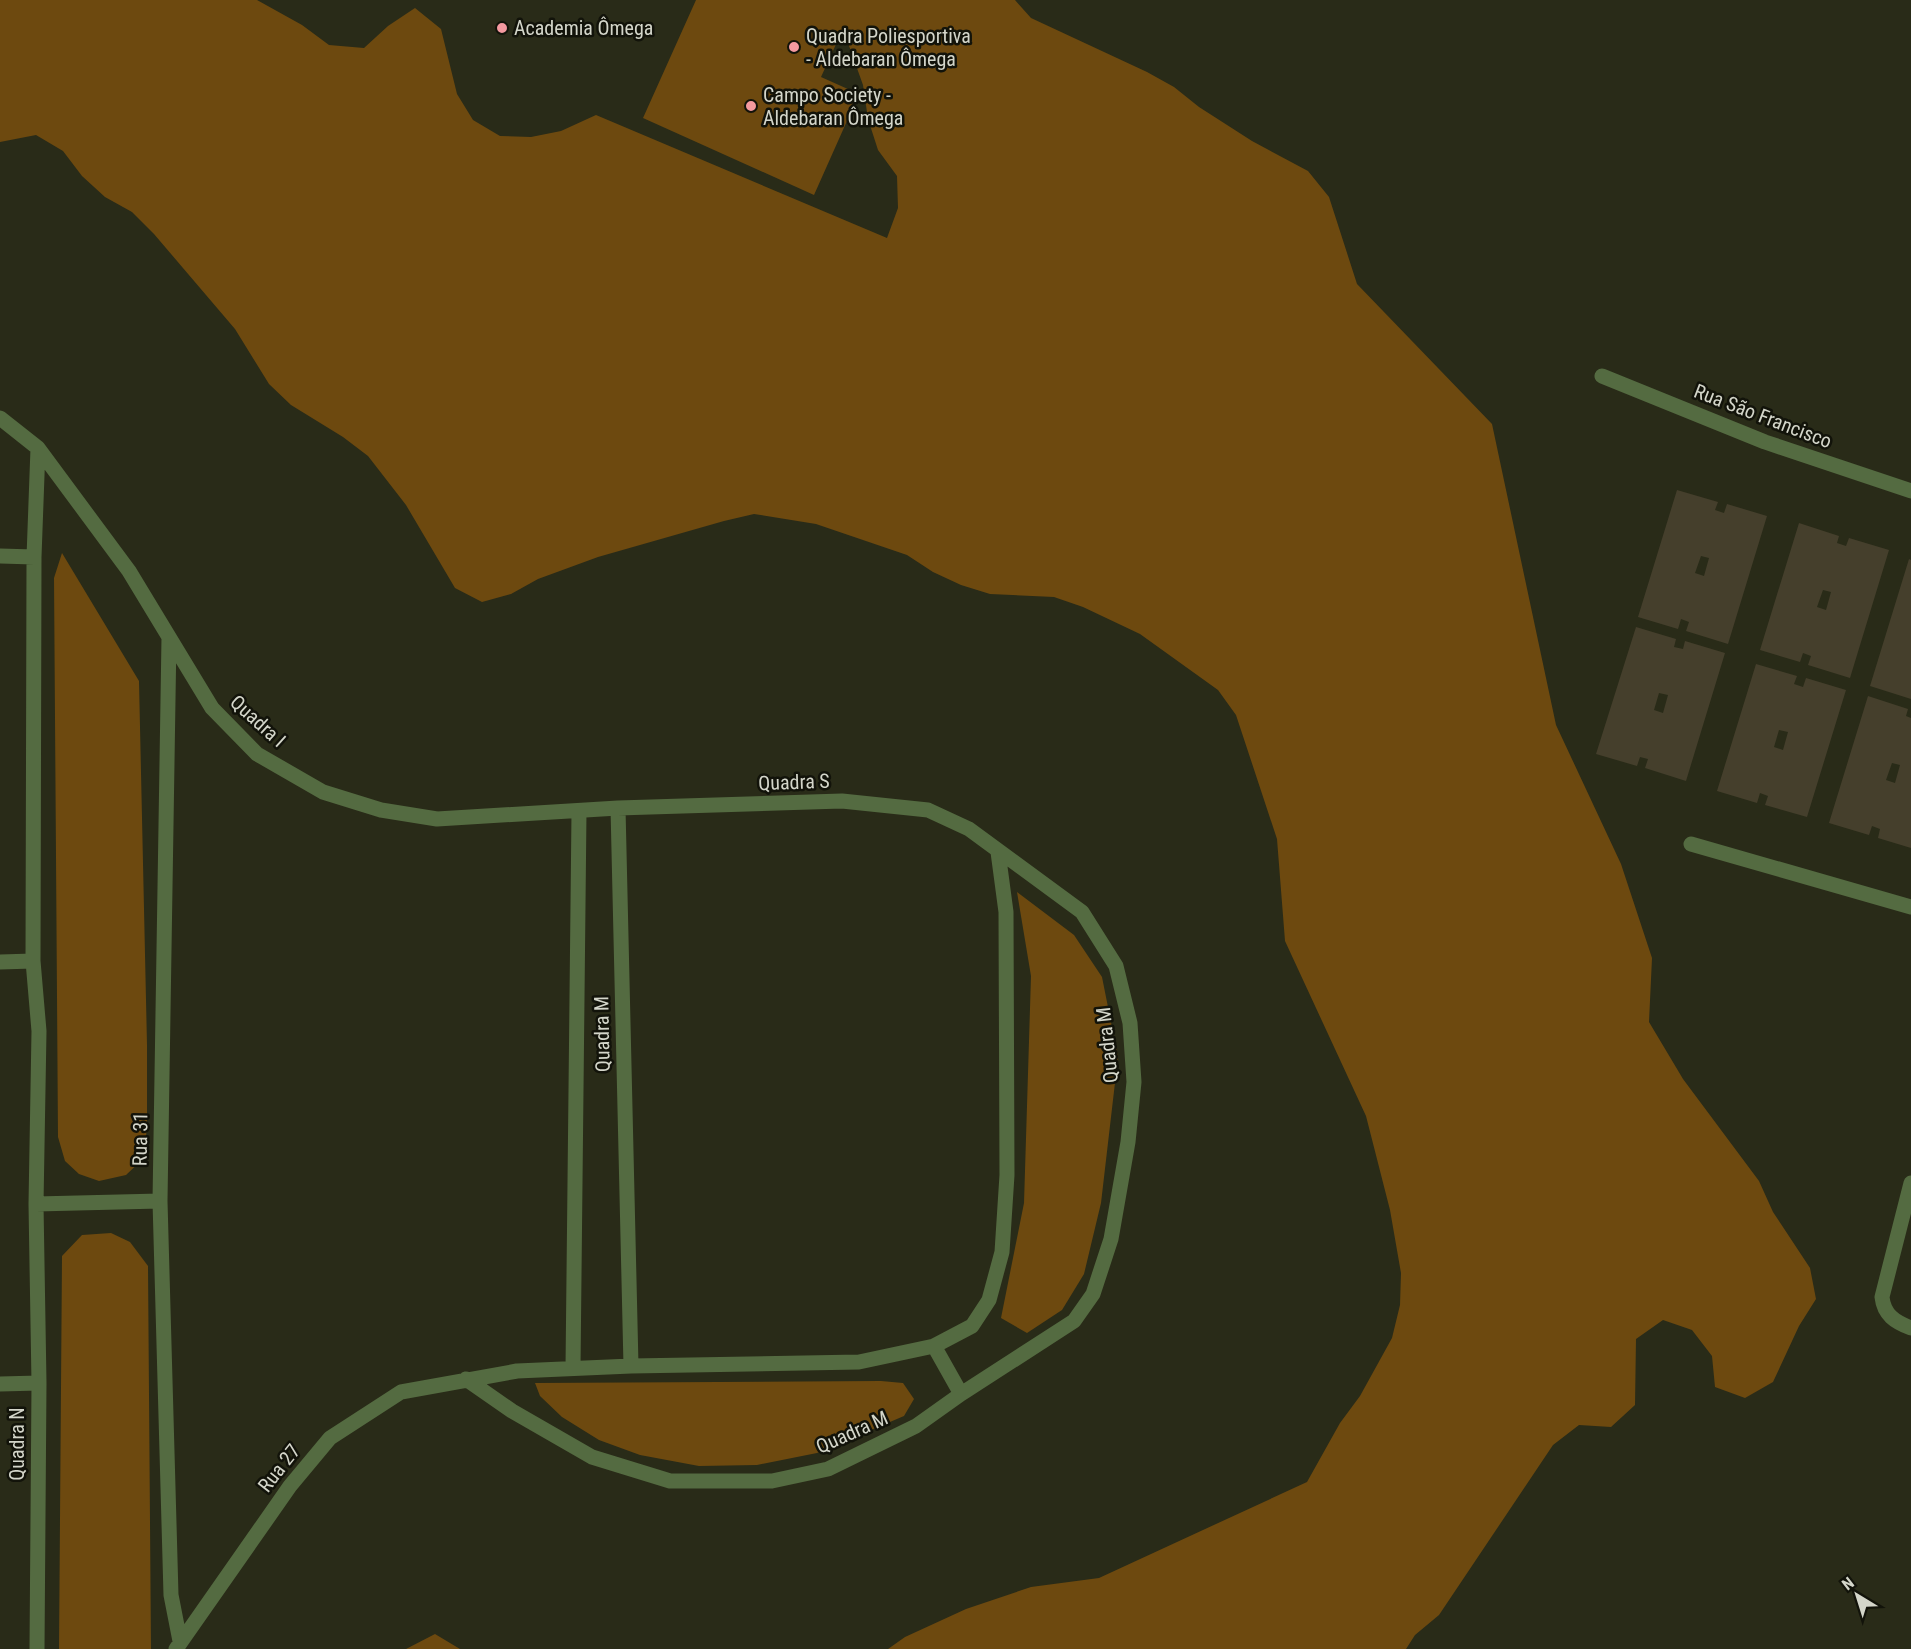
<svg xmlns="http://www.w3.org/2000/svg" width="1911" height="1649" viewBox="0 0 1911 1649" font-family="'Roboto Condensed',sans-serif">
<style>
.green{fill:#6d490f}
.building{fill:#453f2c;fill-rule:evenodd}
.lines{fill:none;stroke-linecap:round;stroke-linejoin:round}
.minor{stroke:#546b41;stroke-width:15}
.poi-dot{fill:#f49aa0;stroke:#12130a;stroke-width:2}
.labels{text-anchor:middle;dominant-baseline:central;stroke-width:5;stroke-linejoin:round;paint-order:stroke}
.poi-label{font-size:20px;fill:#d4d6ca;stroke:#12130a;text-anchor:start}
.street-label{font-size:20px;fill:#d4d6ca;stroke:#12130a}
</style>
<rect width="100%" height="100%" fill="#292b18"/>
<path class="green" d="M0,0H257L302,25L329,45L364,48L388,26L415,8L441,29L457,94L473,120L500,136L531,137L561,131L596,115L887,238L898,208L897,176L878,150L868,119L863,85L843,29L821,77L859,94L814,195L643,118L696,0H1015L1031,18L1147,72L1174,87L1199,107L1252,141L1308,171L1329,197L1357,284L1492,424L1556,725L1621,864L1652,958L1649,1022L1683,1079L1759,1181L1773,1212L1810,1268L1816,1299L1799,1326L1773,1382L1745,1398L1715,1387L1712,1356L1692,1330L1663,1320L1636,1339L1635,1405L1611,1427L1579,1425L1553,1445L1439,1615L1415,1635L1406,1649H888L905,1637L966,1609L1031,1587L1099,1578L1307,1482L1340,1423L1360,1396L1392,1338L1400,1305L1401,1273L1390,1210L1366,1116L1285,941L1277,839L1236,715L1218,690L1140,634L1083,607L1054,597L990,594L961,585L933,572L907,555L816,524L754,514L724,521L598,557L538,579L511,594L482,602L455,588L406,505L368,456L343,437L291,405L269,384L235,329L154,234L132,212L105,197L82,176L63,151L36,135L0,142Z
M62,553L139,681L147,1045V1126L144,1158L126,1175L99,1181L79,1174L65,1161L58,1137L54,578Z
M1017,892L1074,935L1102,977L1118,1057L1101,1203L1084,1274L1062,1310L1027,1333L1001,1318L1024,1203L1031,976Z
M111,1233L130,1242L148,1266L151,1649H59L62,1256L82,1235Z
M881,1381L903,1383L914,1399L904,1416L817,1453L757,1465L699,1466L640,1455L599,1440L562,1417L540,1396L535,1383Z
M435,1634L460,1649H406Z"/>
<path class="building" d="M1677,490L1718,502L1715,510L1724,513L1727,504L1767,516L1728,644L1686,631L1689,622L1681,619L1678,629L1638,617ZM1701,556L1709,558L1704,576L1695,573Z
M1799,523L1839,536L1837,543L1846,546L1849,538L1889,550L1850,678L1808,665L1811,656L1803,653L1800,662L1760,650ZM1823,590L1831,592L1826,610L1817,607Z
M1909,559L1911,560V699L1870,686Z
M1636,627L1676,639L1674,647L1683,649L1685,641L1725,653L1686,781L1645,768L1648,759L1640,757L1637,766L1596,754ZM1659,693L1668,695L1663,713L1654,710Z
M1756,664L1797,676L1794,684L1803,687L1806,678L1846,690L1807,817L1765,805L1768,796L1760,793L1757,803L1717,791ZM1779,730L1788,732L1783,750L1774,747Z
M1868,696L1908,709L1906,716L1911,718V848L1878,838L1880,829L1872,826L1869,835L1829,823ZM1892,763L1900,765L1895,783L1886,780Z"/>
<g class="lines">
<path class="minor" d="M1602,376L1765,442L1911,491
M0,418L38,448L129,571L212,708L257,754L323,792L381,810L437,819L618,808L842,801L928,810L969,829L1082,912L1116,966L1130,1023L1134,1082L1128,1142L1111,1239L1093,1294L1074,1321L961,1394L916,1426L828,1469L772,1481H670L592,1457L512,1411L466,1379
M0,556L34,557
M169,637L160,1201L171,1595L180,1641
M618,808L631,1366
M1691,844L1911,907
M0,962L33,961
M1911,1183L1882,1297C1884,1315 1895,1322 1911,1328
M36,1204L160,1201
M934,1346L961,1394
M573,1368L579,812
M0,1384L39,1383
M37,1649L39,1383L36,1204L39,1031L33,961L34,557L38,448
M176,1649L290,1486L330,1438L401,1392L517,1371L631,1366L859,1362L934,1346L972,1326L989,1300L1002,1252L1007,1175L1006,912L998,852"/>
</g>
<g class="poi-dot">
<circle cx="502" cy="28" r="6"/>
<circle cx="794" cy="47" r="6"/>
<circle cx="751" cy="106" r="6"/>
</g>
<g class="labels">
<g class="poi-label">
<text x="514" y="28">Academia Ômega</text>
<text x="806" y="36">Quadra Poliesportiva<tspan x="806" dy="23">- Aldebaran Ômega</tspan></text>
<text x="763" y="95">Campo Society -<tspan x="763" dy="23">Aldebaran Ômega</tspan></text>
</g>
<g class="street-label">
<text transform="translate(1763 416) rotate(21)">Rua São Francisco</text>
<text transform="translate(258 721) rotate(42)">Quadra I</text>
<text transform="translate(794 782) rotate(-2)">Quadra S</text>
<text transform="translate(602 1034) rotate(-91)">Quadra M</text>
<text transform="translate(1107 1045) rotate(-96)">Quadra M</text>
<text transform="translate(140 1139) rotate(-89)">Rua 31</text>
<text transform="translate(852 1432) rotate(-24)">Quadra M</text>
<text transform="translate(17 1444) rotate(-90)">Quadra N</text>
<text transform="translate(279 1468) rotate(-52)">Rua 27</text>
</g>
</g>
<g transform="translate(1857 1595) rotate(322)" stroke="#12130a" stroke-width="4.5" paint-order="stroke">
<path d="M0-4.5L10 22L0 15L-10 22Z" fill="#d4d6ca"/>
<text y="-9" font-size="16" font-weight="bold" text-anchor="middle" fill="#d4d6ca">N</text>
</g>
</svg>
